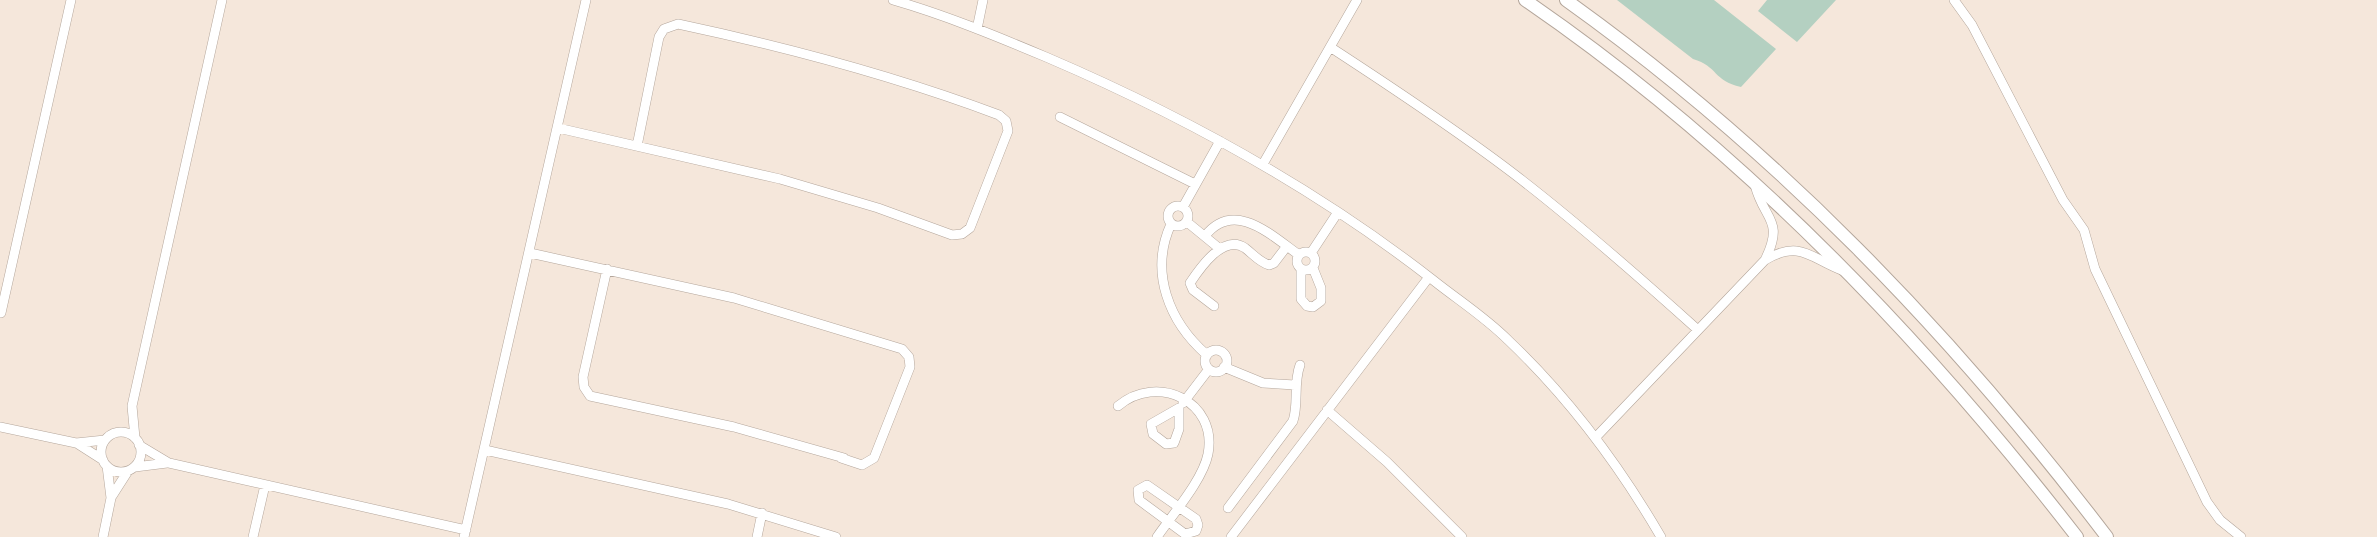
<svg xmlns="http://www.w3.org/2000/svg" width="2377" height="537" viewBox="0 0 2377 537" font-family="Montserrat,sans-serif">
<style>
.green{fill:#b4d0c1}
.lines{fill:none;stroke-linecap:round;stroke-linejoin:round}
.minor-casing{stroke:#b4a69b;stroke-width:10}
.tertiary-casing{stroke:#b4a69b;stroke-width:14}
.minor{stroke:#fff;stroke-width:9}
.tertiary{stroke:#fff;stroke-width:12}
</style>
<rect width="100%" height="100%" fill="#f5e7db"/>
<path class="green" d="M1617,0H1714L1776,49L1741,87C1713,81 1718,66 1693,59Z
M1767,0H1836L1797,42L1758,11Z"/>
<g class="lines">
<g class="minor-casing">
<path id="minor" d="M893,0C945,15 996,36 1046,57C1184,116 1315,188 1433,280C1458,300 1485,317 1508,340C1569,398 1619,465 1661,537
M1954,0L1972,25L2063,200L2084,230L2095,269L2207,502L2220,520L2241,537
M977,29L983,0
M1330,47C1393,88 1455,129 1514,174C1578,223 1638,276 1698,330
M1060,117L1195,184
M558,128L780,179L878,208L952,235L962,234L970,228L1008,131L1006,121L999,115C895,76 786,47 678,24L664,29L659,37L637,146
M1263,164L1357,0
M1755,185C1764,221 1785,219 1765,260
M1168 216a10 10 0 1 1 20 0a10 10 0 1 1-20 0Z
M1183,207L1220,141
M1187,222L1220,249
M1171,224C1149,272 1169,322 1207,355
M1205,236C1234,199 1271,235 1299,255
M1297 261a9 9 0 1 1 18 0a9 9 0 1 1-18 0Z
M530,253L734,298L902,349L909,357L910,367L874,458L862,465L841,458
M1311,253L1338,212
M607,269L583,377L584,387L590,396L734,427L844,458
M1301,269V299L1307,306L1313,307L1321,301V288L1313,268
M1214,306L1193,290L1190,283C1200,268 1224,233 1245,248C1253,254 1259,262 1269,265L1274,263L1287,246
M1,313L71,0
M1205 361a11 11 0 1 1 22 0a11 11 0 1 1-22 0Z
M1224,367L1263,383L1295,385
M1183,403L1209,369
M1118,406C1157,373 1218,401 1208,454C1203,480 1172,515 1157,537
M1179,408V429L1174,443L1166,444L1153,434L1151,424Z
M1327,410L1387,462L1462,537
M0,427L76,443L105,440
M101 452a20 20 0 1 1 40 0a20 20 0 1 1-40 0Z
M1596,437L1765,260C1801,239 1811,259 1844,271
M135,438L132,406L222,0
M78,444L103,460
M139,445L169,463L466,530
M485,450L728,504L836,537
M135,467L167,463
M1147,485L1196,519L1198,525L1196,531L1185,534L1139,500L1138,490Z
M112,496L128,471
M1228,508L1293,421C1299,403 1293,384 1300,365
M103,537L111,498L107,466
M253,537L265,485
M464,537L586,0
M757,537L762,513
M1231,537L1429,277"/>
</g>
<g class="tertiary-casing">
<path id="tertiary" d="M1525,0C1738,146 1919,333 2077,537
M1566,0C1776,150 1951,332 2107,537"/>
</g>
<use href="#minor" class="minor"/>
<use href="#tertiary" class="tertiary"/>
</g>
</svg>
